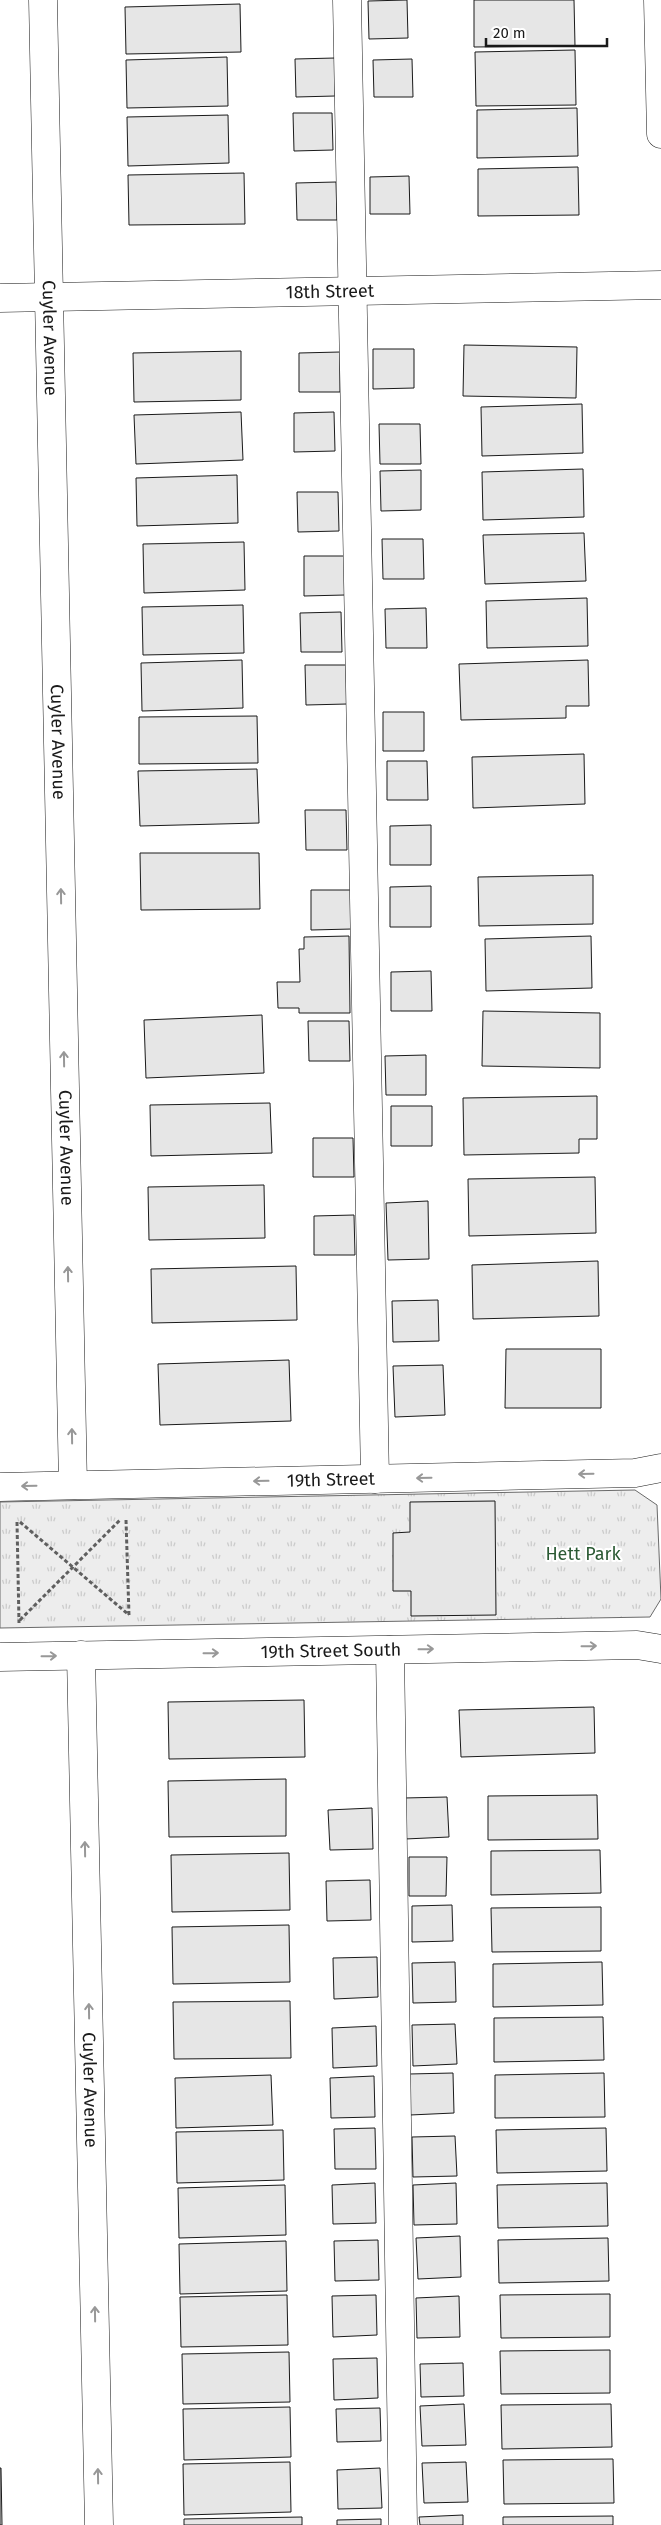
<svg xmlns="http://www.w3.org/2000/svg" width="661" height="2525" viewBox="0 0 661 2525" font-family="'Fira Sans',sans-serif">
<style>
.park{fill:url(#park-tufts);stroke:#6a6a6a}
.building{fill:#e6e6e6;stroke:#1a1a1a}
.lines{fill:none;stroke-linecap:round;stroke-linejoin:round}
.minor-casing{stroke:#1a1a1a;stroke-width:29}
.path{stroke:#5f5f5f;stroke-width:3;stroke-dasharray:4 2.5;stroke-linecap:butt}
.minor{stroke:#fff;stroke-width:28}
.oneway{stroke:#989898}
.labels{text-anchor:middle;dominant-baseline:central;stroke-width:4;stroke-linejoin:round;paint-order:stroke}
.street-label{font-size:18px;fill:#1a1a1a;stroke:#fff}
.park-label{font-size:18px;fill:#2b5a34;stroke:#fff}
</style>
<defs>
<pattern id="park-tufts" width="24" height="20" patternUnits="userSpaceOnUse" patternTransform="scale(1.25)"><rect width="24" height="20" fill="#ededed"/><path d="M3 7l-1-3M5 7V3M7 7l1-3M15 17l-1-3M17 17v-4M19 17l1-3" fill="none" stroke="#cbcbcb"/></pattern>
</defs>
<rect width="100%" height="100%" fill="#fff"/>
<path class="park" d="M635,1490L657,1505L661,1599L650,1617L0,1628V1502Z"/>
<path class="building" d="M407,0L408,38L369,39L368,1Z
M474,0H574L575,46L474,47Z
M240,4L241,52L126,54L125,7Z
M575,50L576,105L476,106L475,52Z
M227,57L228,106L127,108L126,60Z
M335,58V96L296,97L295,59Z
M412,59L413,97H374L373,60Z
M577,108L578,156L477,158V110Z
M293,113H332L333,150L294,151Z
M228,115L229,163L128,166L127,117Z
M578,167L579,215L478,216V169Z
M244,173L245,224L129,225L128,175Z
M409,176L410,214H370V177Z
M336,182L337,220H297L296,183Z
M464,345L577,347L576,398L463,396Z
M373,349H414V388L373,389Z
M241,351V400L134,402L133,353Z
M340,352V392H299V353Z
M582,404L583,453L482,456L481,407Z
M241,412L243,460L136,464L134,415Z
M334,412L335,451L294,452V413Z
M379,424H420L421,464H380Z
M583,469L584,517L483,520L482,472Z
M421,470V510L381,511L380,471Z
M237,475L238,523L137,526L136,478Z
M297,492H338L339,531L298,532Z
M584,533L586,581L485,584L483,535Z
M382,539H423L424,579H383Z
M244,542L245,590L144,593L143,544Z
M304,556H345V595L304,596Z
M587,598L588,646L487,648L486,601Z
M243,605L244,653L143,655L142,607Z
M426,608L427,648H386L385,609Z
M341,612L342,652H301L300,613Z
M242,660L243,708L142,711L141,663Z
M588,660L589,706H566V718L461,720L459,664Z
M305,665H346L347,704L306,705Z
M383,712H424V751H383Z
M257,716L258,763L139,764V717Z
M584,754L585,804L473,808L472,757Z
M387,761H427L428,800H387Z
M257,769L259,823L140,826L138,771Z
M305,810H346L347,850H306Z
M431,825V865H390V826Z
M140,853H259L260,909L141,910Z
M593,875V924L479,926L478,877Z
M431,886V927H390V887Z
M311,890H352V929L311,930Z
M349,936L350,1013H299V1008H278L277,982H300L299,949H304V937Z
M591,936L592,988L486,991L485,939Z
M431,971L432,1011H391V972Z
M483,1011L600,1013V1068L482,1066Z
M262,1015L264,1073L146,1078L144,1020Z
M308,1021H349L350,1061H309Z
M426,1055V1095H386L385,1056Z
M597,1096V1139H579V1153L464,1155L463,1098Z
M270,1103L272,1153L151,1156L150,1105Z
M391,1106H432V1146H391Z
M313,1138H353L354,1177H313Z
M595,1177L596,1233L469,1236L468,1179Z
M264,1185L265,1238L149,1240L148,1187Z
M428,1201L429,1259L388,1260L386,1203Z
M354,1215L355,1255H314V1216Z
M598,1261L599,1316L473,1319L472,1265Z
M296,1266L297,1320L152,1323L151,1269Z
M438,1300L439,1341L393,1342L392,1301Z
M506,1349H601V1408H505Z
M289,1360L291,1421L160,1425L158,1364Z
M443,1365L445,1415L395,1417L393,1366Z
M495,1501L496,1615L411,1616V1591H393V1533L410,1532V1502Z
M304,1700L305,1757L169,1759L168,1702Z
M594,1707L595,1753L461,1757L459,1710Z
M286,1779V1836L169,1837L168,1781Z
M597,1795L598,1839L488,1840V1796Z
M447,1797L449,1837L405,1839L404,1798Z
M372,1808L373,1849L330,1850L328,1810Z
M600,1850L601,1893L491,1895V1851Z
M289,1853L290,1910L172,1912L171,1855Z
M409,1857H447L446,1896H409Z
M370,1880L371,1920L327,1921L326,1881Z
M452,1905L453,1941L412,1942V1906Z
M601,1907V1951L492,1952L491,1908Z
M289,1925L290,1982L173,1984L172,1927Z
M377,1957L378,1997L334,1999L333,1958Z
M455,1962L456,2002L413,2003L412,1963Z
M602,1962L603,2005L493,2007V1964Z
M290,2001L291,2058L174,2059L173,2002Z
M603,2017L604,2060L494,2062V2018Z
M455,2024L457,2064L413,2066L412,2025Z
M376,2026L377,2066L333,2068L332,2028Z
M453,2073L454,2113L410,2115L409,2074Z
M604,2073L605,2117L495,2118V2075Z
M271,2075L273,2125L176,2128L175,2078Z
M374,2076L375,2117L331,2118L330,2078Z
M375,2128L376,2169H335L334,2129Z
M606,2128L607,2171L497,2173L496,2130Z
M283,2130L284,2180L177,2183L176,2132Z
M455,2136L457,2176L413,2177L412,2137Z
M375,2183L376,2223L333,2224L332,2185Z
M456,2183L457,2224L414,2225L413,2185Z
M607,2183L608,2226L498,2228L497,2185Z
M285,2185L286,2235L179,2238L178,2188Z
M460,2236L461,2277L418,2279L416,2238Z
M608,2238L609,2281L499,2283L498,2240Z
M378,2240L379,2280L335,2281L334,2241Z
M286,2241L287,2291L180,2294L179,2244Z
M610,2294V2337L501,2338L500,2295Z
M287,2295L288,2345L181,2347L180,2297Z
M376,2295L377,2335L333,2337L332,2296Z
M459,2296L460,2337L417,2338L416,2298Z
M610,2350V2393L501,2394L500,2351Z
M289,2352L290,2402L183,2404L182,2354Z
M377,2358L378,2398L334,2400L333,2359Z
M463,2363L464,2396L421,2397L420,2364Z
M464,2404L466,2445L422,2446L420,2406Z
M611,2404L612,2447L502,2449L501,2405Z
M290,2407L291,2457L184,2460L183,2409Z
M380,2408L381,2441L337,2442L336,2409Z
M613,2459L614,2503L504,2504L503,2460Z
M290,2462L291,2512L184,2515L183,2464Z
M466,2462L468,2502L424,2503L422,2463Z
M0,2468H1L2,2525H0Z
M380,2468L382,2508L338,2509L337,2470Z
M463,2515V2525H420L419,2517Z
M613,2516V2525H503V2517Z
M302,2517V2525H184V2519Z
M381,2519V2525H337V2520Z"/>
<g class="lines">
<g class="minor-casing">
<g id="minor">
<path id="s1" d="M43,0L73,1485"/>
<path d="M347,0L375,1479"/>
<path d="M658,0L661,134"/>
<path id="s2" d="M0,298L661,285"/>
<path id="s3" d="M0,1487L635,1473L661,1468"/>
<path d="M390,1650L403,2525"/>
<path id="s4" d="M81,1655L99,2525"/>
<path id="s5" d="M0,1657L637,1645L661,1649"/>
</g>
</g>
<path class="path" d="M126,1520L129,1616
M17,1522L19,1623
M20,1522L129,1615
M20,1620L120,1520"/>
<use href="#minor" class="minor"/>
</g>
<defs><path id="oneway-shaft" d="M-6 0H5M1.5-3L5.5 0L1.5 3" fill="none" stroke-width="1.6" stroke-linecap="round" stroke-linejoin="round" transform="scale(1.25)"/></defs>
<g class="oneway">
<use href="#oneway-shaft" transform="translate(61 896) rotate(-91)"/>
<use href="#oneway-shaft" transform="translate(64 1059) rotate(-91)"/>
<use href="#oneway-shaft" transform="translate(68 1274) rotate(-91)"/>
<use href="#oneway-shaft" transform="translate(72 1436) rotate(-91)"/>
<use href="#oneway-shaft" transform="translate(586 1474) rotate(179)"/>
<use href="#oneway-shaft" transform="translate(424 1478) rotate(179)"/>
<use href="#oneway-shaft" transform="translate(261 1481) rotate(179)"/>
<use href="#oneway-shaft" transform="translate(29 1486) rotate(179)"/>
<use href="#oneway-shaft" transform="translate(589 1646) rotate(-1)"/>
<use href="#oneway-shaft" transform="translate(426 1649) rotate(-1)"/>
<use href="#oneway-shaft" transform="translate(211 1653) rotate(-1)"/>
<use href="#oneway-shaft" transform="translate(49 1656) rotate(-1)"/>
<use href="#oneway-shaft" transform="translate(85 1849) rotate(-91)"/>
<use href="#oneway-shaft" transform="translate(89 2011) rotate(-91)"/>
<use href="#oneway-shaft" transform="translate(95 2314) rotate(-91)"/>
<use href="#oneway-shaft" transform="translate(98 2476) rotate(-91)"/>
</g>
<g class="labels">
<g class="street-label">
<text stroke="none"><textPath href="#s2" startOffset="330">18th Street</textPath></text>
<text stroke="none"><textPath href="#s1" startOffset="338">Cuyler Avenue</textPath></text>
<text stroke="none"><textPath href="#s1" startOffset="742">Cuyler Avenue</textPath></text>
<text stroke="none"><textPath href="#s1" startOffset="1148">Cuyler Avenue</textPath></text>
<text stroke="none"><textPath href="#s3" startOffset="331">19th Street</textPath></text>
<text stroke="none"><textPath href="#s5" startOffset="331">19th Street South</textPath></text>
<text stroke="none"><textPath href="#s4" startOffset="435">Cuyler Avenue</textPath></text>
</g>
<g class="park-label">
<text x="583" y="1554">Hett Park</text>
</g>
</g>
<path d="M486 38v8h121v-8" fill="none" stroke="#1a1a1a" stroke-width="2.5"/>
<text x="493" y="38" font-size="15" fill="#1a1a1a" stroke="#ffffff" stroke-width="4" paint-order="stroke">20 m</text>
</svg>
